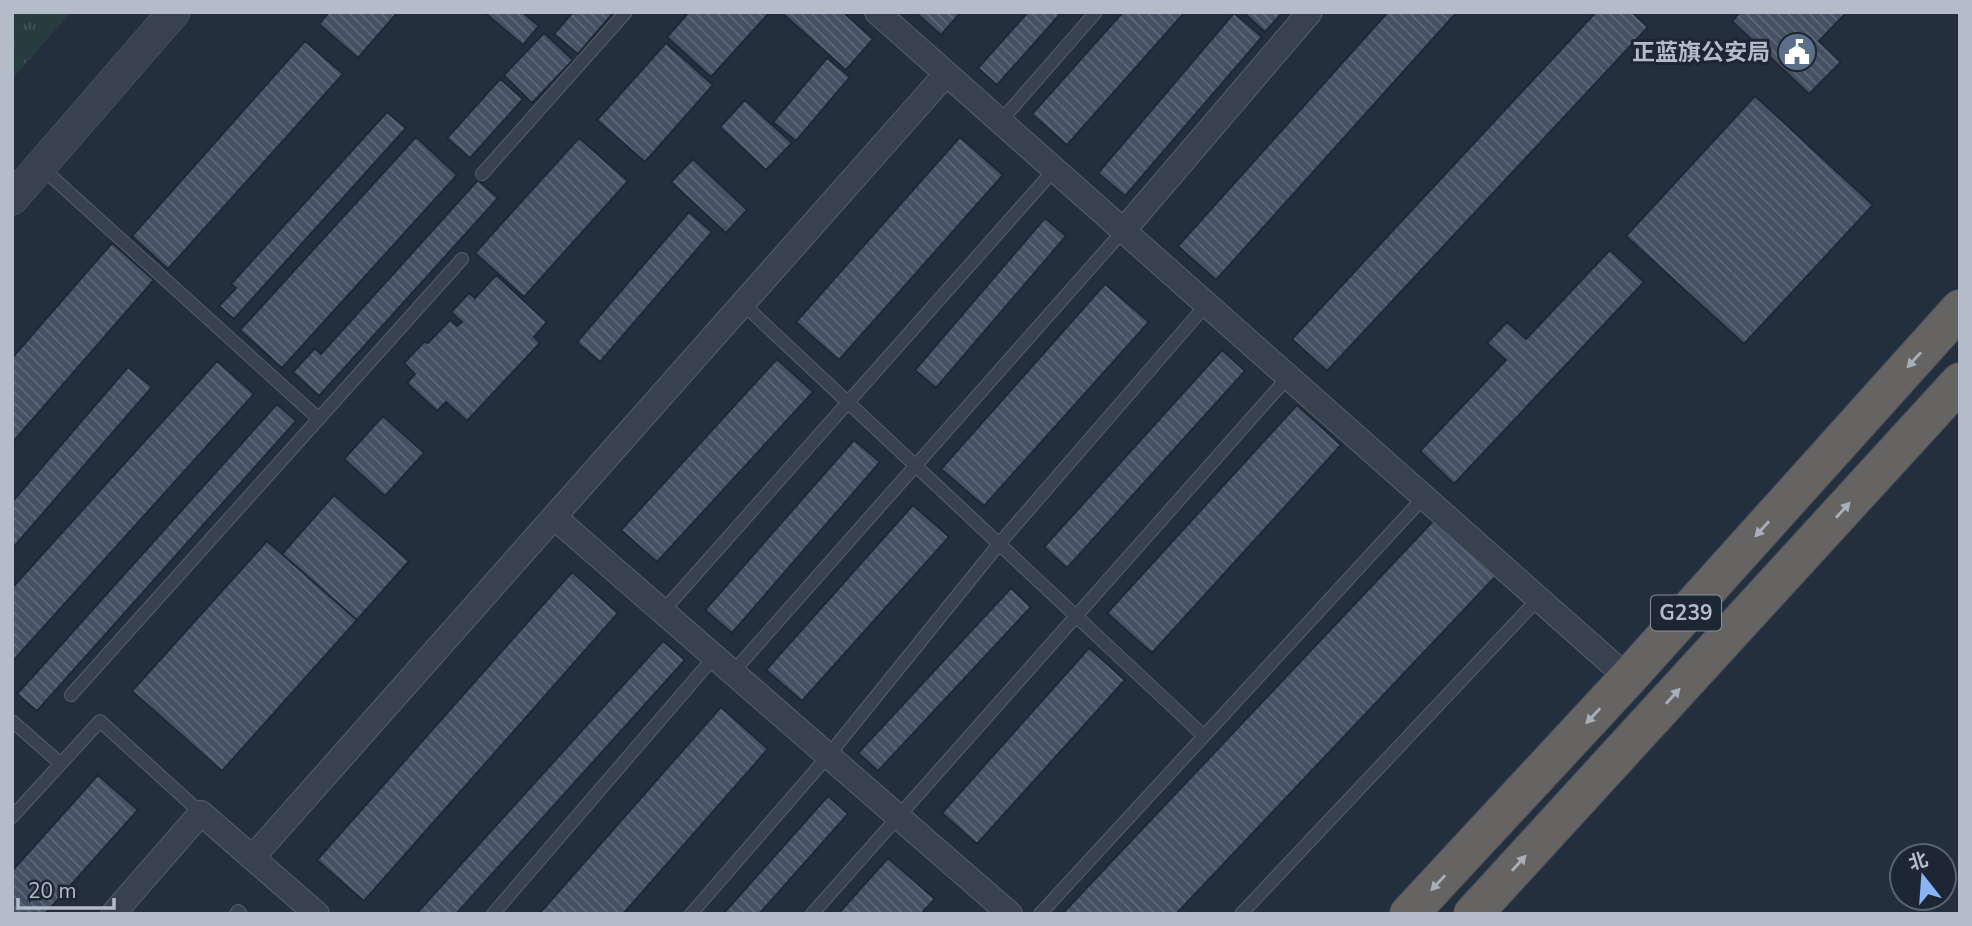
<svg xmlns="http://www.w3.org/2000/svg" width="1972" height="926" viewBox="0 0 1972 926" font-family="'Nunito Sans','Noto Sans SC',sans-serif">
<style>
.park{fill:url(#park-tufts)}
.building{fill:url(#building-back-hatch);stroke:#1f2835;stroke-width:2}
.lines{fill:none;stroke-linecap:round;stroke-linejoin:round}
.service-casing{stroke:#565f6c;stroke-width:14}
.minor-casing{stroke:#565f6c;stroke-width:26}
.tertiary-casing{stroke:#565f6c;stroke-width:33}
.trunk-casing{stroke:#434c59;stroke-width:40}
.service{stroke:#38414e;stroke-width:12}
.minor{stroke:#38414e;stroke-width:24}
.tertiary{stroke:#38414e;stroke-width:32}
.trunk{stroke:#656462;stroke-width:38}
.oneway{fill:#a8afba}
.labels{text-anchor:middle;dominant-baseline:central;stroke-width:6;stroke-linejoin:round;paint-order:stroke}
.shield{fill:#1d2633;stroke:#878f9c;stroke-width:2}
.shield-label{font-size:21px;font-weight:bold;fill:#b4bcc9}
.poi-label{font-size:23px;font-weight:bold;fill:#b4bcc9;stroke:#1d2633;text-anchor:end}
</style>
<defs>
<pattern id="park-tufts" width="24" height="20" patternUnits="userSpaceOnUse" patternTransform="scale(1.75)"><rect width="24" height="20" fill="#263c3f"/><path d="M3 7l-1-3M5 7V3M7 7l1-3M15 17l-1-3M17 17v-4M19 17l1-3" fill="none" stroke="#435659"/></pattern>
<pattern id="building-back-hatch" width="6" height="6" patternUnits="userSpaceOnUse" patternTransform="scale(1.75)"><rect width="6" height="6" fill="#455162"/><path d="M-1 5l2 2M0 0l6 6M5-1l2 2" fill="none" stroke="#5d6877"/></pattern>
</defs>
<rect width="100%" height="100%" fill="#242f3e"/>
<path class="park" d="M12,12H71L12,79Z"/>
<path class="building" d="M329,12H398L358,58L319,24Z
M484,12H522L539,26L523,45Z
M573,12H614L578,54L554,34Z
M689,12H770L711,77L667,37Z
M781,12H843L873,39L846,70Z
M915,12H961L941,35Z
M1028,12H1062L997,85L978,68Z
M1123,12H1185L1067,145L1032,114Z
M1243,12H1283L1265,32Z
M1388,12H1457L1216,280L1178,246Z
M1596,12H1632L1648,27L1327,371L1292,339Z
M1740,12H1847L1819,41L1841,62L1809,94L1732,21Z
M1234,13L1262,37L1125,196L1098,173Z
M544,33L573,60L532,103L504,75Z
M305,41L343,74L168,269L132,236Z
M666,43L713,85L645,162L597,120Z
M827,58L850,77L796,141L773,122Z
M500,79L523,99L470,158L447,138Z
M1755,96L1873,205L1744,344L1626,236Z
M745,100L792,143L766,170L720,127Z
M387,112L406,128L234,319L219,306L236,288L231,284Z
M416,137L457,175L282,368L240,330Z
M960,137L1003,175L839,360L796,322Z
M579,138L628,181L524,297L475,253Z
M693,159L747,210L726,233L671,182Z
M478,180L498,198L319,396L293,372L315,348L321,354Z
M689,212L712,232L600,362L577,342Z
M1045,218L1066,236L936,388L915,370Z
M112,243L154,280L12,443V358Z
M1610,250L1644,282L1454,484L1420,451L1506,360L1487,343L1507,322L1526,339Z
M496,275L547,322L534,337L540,343L467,421L446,402L437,411L407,383L415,374L404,363L424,342L428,343L450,320L457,326L462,322L451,312L469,293L475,298Z
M1105,284L1149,322L984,506L941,469Z
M1222,350L1245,371L1067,568L1044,547Z
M777,359L813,392L657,562L621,530Z
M217,361L254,394L12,662V588Z
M128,367L152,387L12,549V502Z
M277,404L296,421L37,711L17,694Z
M1297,405L1341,445L1152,653L1107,613Z
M383,416L424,453L385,496L344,459Z
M854,440L880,462L732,633L705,610Z
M334,495L409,561L357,620L282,554Z
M913,505L949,537L802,701L766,670Z
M1435,519L1496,576L1176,914H1062Z
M267,541L357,620L222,771L132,691Z
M572,572L618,613L364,901L317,860Z
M1011,588L1031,607L878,771L858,753Z
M663,641L685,660L456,914H416Z
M1089,648L1125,680L977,844L942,813Z
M721,707L768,749L623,914H539Z
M98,775L138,810L45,914H12V871Z
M828,796L848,814L759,914H723Z
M888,858L935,899L921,914H838Z"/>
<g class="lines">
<g class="service-casing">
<path id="service" d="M1000,122L1096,12
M41,167L319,419
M482,174L626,12
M743,304L1204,736
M663,611L1054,170
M733,672L1123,231
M71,695L462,259
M12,721L61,764
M12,817L100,721L201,813
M236,914L238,911L241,914
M493,914L715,656
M691,914L828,756L999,544L1206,305
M812,914L1288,377
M1040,914L1424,497
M1241,914L1539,598"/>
</g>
<g class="minor-casing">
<path id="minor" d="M877,12L1628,678
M1123,231L1310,12
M554,517L1010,914
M253,857L946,74
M113,914L201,813L317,914"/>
</g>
<g class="tertiary-casing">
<path id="tertiary" d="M12,199L174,12"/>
</g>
<g class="trunk-casing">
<path id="trunk" d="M1409,914L1628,678L1960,309
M1473,914L1960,382"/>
</g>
<use href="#service" class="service"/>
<use href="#minor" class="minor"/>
<use href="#tertiary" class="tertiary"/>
<use href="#trunk" class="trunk"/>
</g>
<defs><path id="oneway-solid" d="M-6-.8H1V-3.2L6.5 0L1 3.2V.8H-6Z" transform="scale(1.75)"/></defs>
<g class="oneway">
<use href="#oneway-solid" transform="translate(1914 360) rotate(132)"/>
<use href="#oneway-solid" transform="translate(1843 510) rotate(-48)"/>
<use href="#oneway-solid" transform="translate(1762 529) rotate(132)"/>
<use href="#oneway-solid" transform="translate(1673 696) rotate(-48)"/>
<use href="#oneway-solid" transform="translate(1593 716) rotate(133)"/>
<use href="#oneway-solid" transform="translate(1519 863) rotate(-48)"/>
<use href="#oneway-solid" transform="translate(1438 883) rotate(133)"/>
</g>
<defs>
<g id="civic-disc" transform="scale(2.0125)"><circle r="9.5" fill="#5c6f8a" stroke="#1d2633"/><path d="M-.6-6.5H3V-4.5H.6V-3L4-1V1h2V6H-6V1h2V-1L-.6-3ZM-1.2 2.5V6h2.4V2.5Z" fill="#fff"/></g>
</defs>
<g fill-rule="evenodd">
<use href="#civic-disc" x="1797" y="52"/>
</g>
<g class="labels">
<rect class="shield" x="1651" y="595.5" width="70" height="35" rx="5"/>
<g class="shield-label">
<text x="1686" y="613">G239</text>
</g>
<g class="poi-label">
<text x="1770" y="52">正蓝旗公安局</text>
</g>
</g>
<rect width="1972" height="926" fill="none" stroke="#b4bcc9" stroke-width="28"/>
<g transform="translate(1923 877) rotate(343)"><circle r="33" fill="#1d2633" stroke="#59626f" stroke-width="2"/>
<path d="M0-5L12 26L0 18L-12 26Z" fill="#8ab4f8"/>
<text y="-10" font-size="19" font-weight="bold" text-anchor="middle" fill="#b4bcc9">北</text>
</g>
<path d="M18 898v10h96v-10" fill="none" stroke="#b4bcc9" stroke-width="3.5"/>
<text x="28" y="898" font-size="21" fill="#b4bcc9" stroke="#1d2633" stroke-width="5" paint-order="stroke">20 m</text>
</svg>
